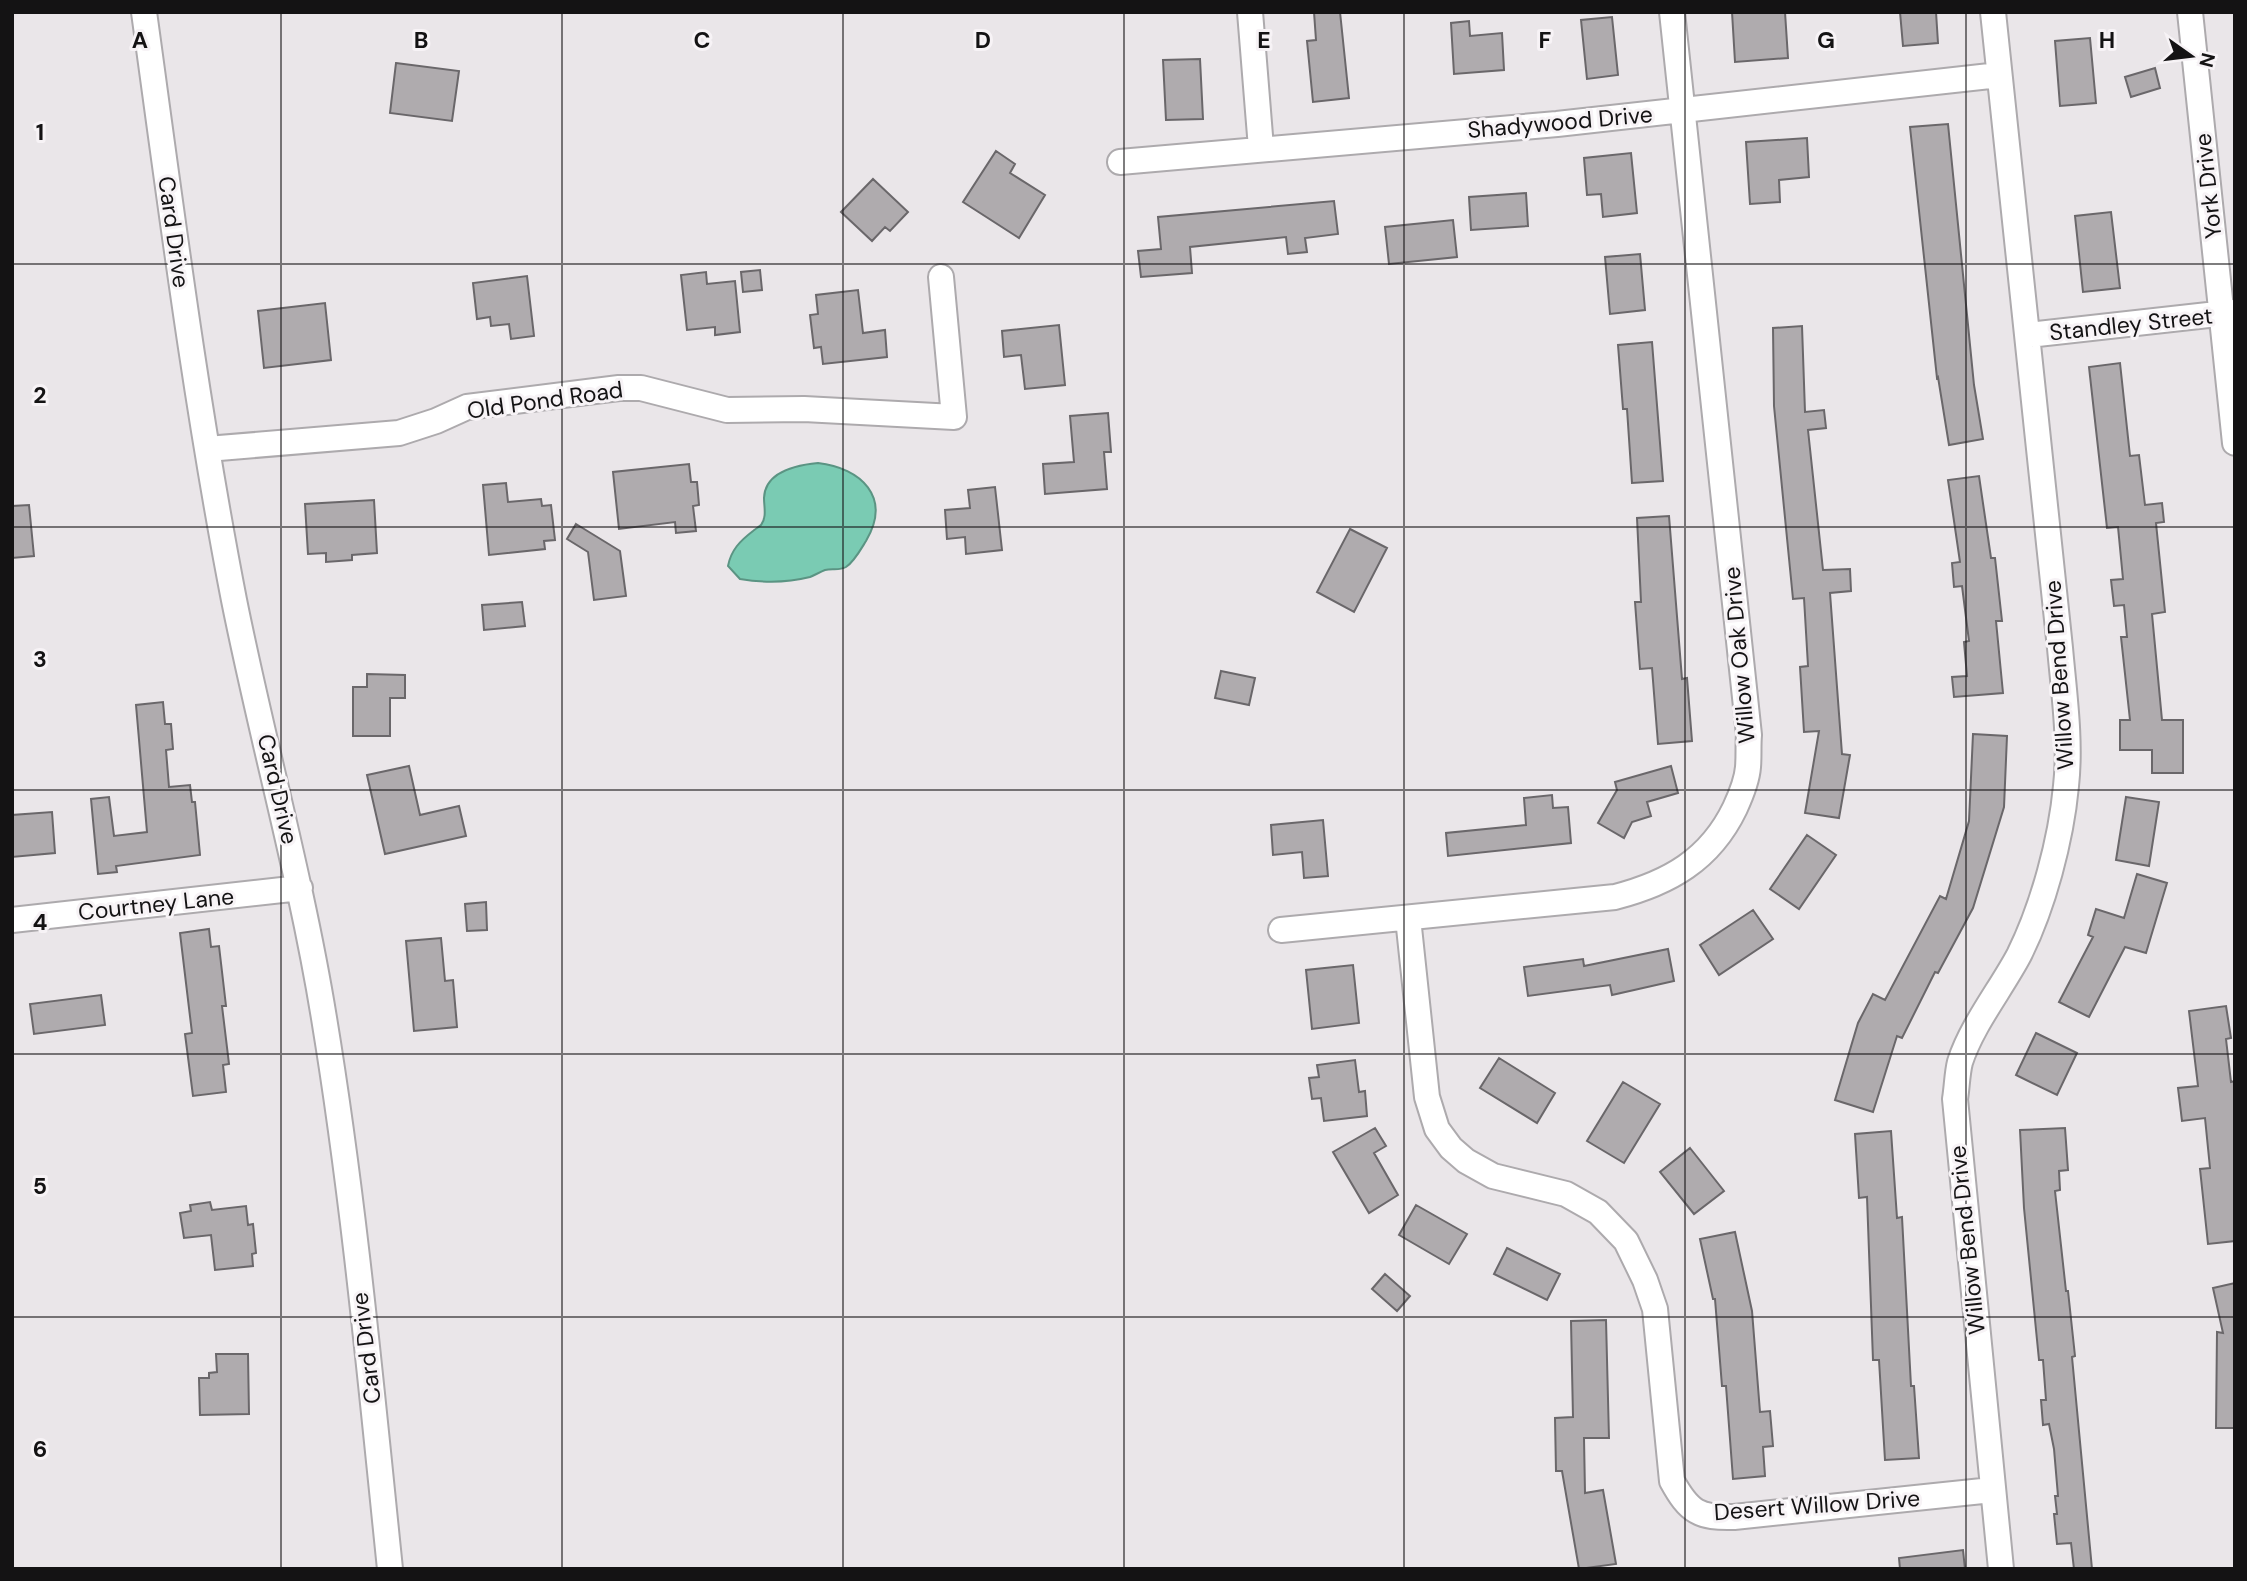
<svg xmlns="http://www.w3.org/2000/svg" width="2247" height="1581" viewBox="0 0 2247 1581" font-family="'DM Sans',sans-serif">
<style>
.water{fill:#7acbb3;stroke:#5b9483;stroke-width:2}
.building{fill:#afabae;stroke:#6a676a;stroke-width:2}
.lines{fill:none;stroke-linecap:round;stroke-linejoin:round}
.minor-casing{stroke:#adaaad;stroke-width:28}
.minor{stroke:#fff;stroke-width:24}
.grid{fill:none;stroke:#141314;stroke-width:2;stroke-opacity:0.55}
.labels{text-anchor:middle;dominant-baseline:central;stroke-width:6;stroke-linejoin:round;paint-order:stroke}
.street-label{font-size:23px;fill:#141314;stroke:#f7f3f6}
.grid-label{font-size:23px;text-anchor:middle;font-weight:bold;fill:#141314;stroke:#f7f3f6;stroke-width:6;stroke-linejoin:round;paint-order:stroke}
</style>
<rect width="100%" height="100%" fill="#eae6e9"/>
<path class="water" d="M818,463C861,468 892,497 866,541C861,549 854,562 846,567C839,571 832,568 825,570C820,572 815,575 810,577C786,583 764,583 740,579L728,566C731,550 740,541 753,531C754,530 760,526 761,525C767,517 764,507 764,498C765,471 797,465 818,463Z"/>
<path class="building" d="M1314,12H1340L1349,98L1313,102L1307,41L1316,40Z
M1732,12H1785L1788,58L1735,62Z
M1900,12H1936L1938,43L1903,46Z
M1612,17L1618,75L1587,79L1581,20Z
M1469,21L1470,36L1502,33L1504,70L1454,74L1451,23Z
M2090,38L2096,103L2060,106L2055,41Z
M1200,59L1203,119L1166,120L1163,60Z
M396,63L459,71L452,121L390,113Z
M2155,68L2160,88L2131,97L2125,77Z
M1948,124L1974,385L1983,439L1949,445L1938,377L1937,378L1910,127Z
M1807,138L1809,177L1779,180L1780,202L1750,204L1746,142Z
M996,151L1015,164L1010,173L1045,195L1019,238L963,202Z
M1631,153L1637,213L1603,217L1601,194L1587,195L1584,158Z
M873,179L908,212L890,231L885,227L872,241L841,212Z
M1526,193L1528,226L1471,230L1469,197Z
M1334,201L1338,234L1305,238L1307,252L1288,254L1286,237L1190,247L1192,273L1141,277L1138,251L1161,249L1158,217Z
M2111,212L2120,288L2083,292L2075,216Z
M1453,220L1457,257L1389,264L1385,227Z
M1640,254L1645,310L1610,314L1605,257Z
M760,270L762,290L743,292L741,272Z
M706,272L707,284L735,281L740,332L715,335V327L687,330L681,275Z
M527,276L534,336L511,339L509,324L491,326L490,317L477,319L473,283Z
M858,290L863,333L885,330L887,357L823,364L821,347L814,348L810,315L818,314L816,295Z
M325,303L331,360L264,368L258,311Z
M1059,325L1065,385L1025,389L1021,355L1004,357L1002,331Z
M1802,326L1805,412L1824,410L1826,428L1808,430L1823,570L1850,569L1851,591L1830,593L1842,754L1850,755L1839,818L1805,813L1819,731L1804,732L1800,667L1808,666L1804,598L1793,599L1774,406L1773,328Z
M1652,342L1663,481L1632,483L1627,409H1623L1618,345Z
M2120,363L2130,456L2139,455L2145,505L2162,503L2164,522L2156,523L2165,612L2152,614L2162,720H2183V773H2152V750H2120V720H2130L2121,637H2127L2124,605L2114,606L2111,580L2123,579L2118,527L2107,528L2089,367Z
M1108,413L1111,452H1104L1107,489L1045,494L1043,464L1074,462L1070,416Z
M689,464L691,482H697L699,505L693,506L696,531L676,533L675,522L619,529L613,472Z
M1979,476L1991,558H1995L2002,621H1996L2003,693L1954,697L1952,677L1967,676L1964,642L1969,641L1962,586L1954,587L1952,563L1960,562L1948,480Z
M506,483L508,502L541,499L542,506L551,505L555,540L544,541L545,549L489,555L483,485Z
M995,487L1002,550L966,554L965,537L947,539L945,510L970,508L968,490Z
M374,500L377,553L352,555V560L326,562V553L308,554L305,504Z
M29,505L34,556L12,558V506Z
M1669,516L1682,679L1687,678L1692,741L1658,744L1652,668L1640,669L1635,602H1641L1637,518Z
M576,524L620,551L626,596L594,600L588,552L567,539Z
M1350,529L1387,548L1354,612L1317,592Z
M522,602L525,626L484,630L482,605Z
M1221,671L1255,678L1249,705L1215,698Z
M367,674L405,675V698H390V736H353V687H367Z
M163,702L165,724H171L173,749L166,750L169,787L190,785L192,802H195L200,855L116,866L117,872L98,874L91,799L109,797L114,836L147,832L136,705Z
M1973,734L2007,736L2004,807L1973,908L1938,973L1935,972L1902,1038L1897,1036L1873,1112L1835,1100L1858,1023L1873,994L1885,1000L1940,896L1946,899L1969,821Z
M409,766L420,815L459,806L466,836L385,854L367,775Z
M1671,766L1678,793L1647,802L1651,816L1632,822L1624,838L1598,823L1617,790L1615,782Z
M1552,795L1553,808L1568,807L1571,843L1448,856L1446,833L1526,825L1524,798Z
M2126,797L2159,802L2149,866L2116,860Z
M52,812L55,853L12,857V815Z
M1323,820L1328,876L1304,878L1302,852L1273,855L1271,825Z
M1807,835L1836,855L1799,909L1770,889Z
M2137,874L2167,883L2146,953L2125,947L2089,1017L2059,1002L2093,937L2088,935L2096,909L2124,918Z
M486,902L487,930L467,931L465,904Z
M1753,910L1773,939L1719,975L1700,945Z
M209,929L211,947L219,946L226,1006H222L229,1064L223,1065L226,1092L193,1096L185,1034L192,1033L180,933Z
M441,938L445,981L453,980L457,1027L414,1031L406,941Z
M1668,949L1674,981L1612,995L1610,985L1528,996L1524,967L1583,959L1584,966Z
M1353,965L1359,1023L1312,1029L1306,970Z
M101,995L105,1025L34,1034L30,1004Z
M2226,1006L2231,1038L2226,1039L2231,1082L2235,1081V1241L2208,1244L2200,1169L2210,1168L2205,1118L2182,1121L2178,1088L2198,1086L2189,1011Z
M2036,1033L2077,1053L2057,1095L2016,1075Z
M1499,1058L1555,1093L1537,1123L1480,1088Z
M1355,1060L1359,1092L1365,1091L1367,1116L1324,1121L1321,1098L1312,1099L1309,1078L1319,1077L1317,1065Z
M1623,1082L1660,1104L1624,1163L1587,1141Z
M1375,1128L1386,1146L1374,1153L1398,1195L1369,1213L1333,1152Z
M2065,1128L2068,1170L2059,1171L2060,1190L2055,1191L2066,1291H2068L2075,1356L2072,1357L2092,1569H2074L2071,1543L2057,1544L2054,1514H2057L2055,1496H2058L2054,1449L2049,1424L2043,1425L2041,1400H2046L2043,1360H2039L2024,1208L2020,1130Z
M1891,1131L1897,1218L1902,1217L1911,1386H1914L1919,1458L1885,1460L1879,1360H1873L1867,1197L1859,1198L1855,1134Z
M1690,1148L1724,1191L1694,1214L1660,1172Z
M210,1202L212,1210L246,1206L248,1225L253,1224L256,1253L252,1254L253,1266L215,1270L211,1235L184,1238L180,1213L191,1211L190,1205Z
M1416,1205L1467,1234L1449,1264L1399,1235Z
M1735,1232L1752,1311L1760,1412L1770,1411L1773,1446L1763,1447L1765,1476L1733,1479L1726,1386H1722L1715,1299H1713L1700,1239Z
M1507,1248L1560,1274L1547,1300L1494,1274Z
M1385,1274L1410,1296L1397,1311L1372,1289Z
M2235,1283V1428H2216L2217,1332L2223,1333L2213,1288Z
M1606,1320L1609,1438H1584L1585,1493L1603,1490L1616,1564L1579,1569L1562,1471H1556L1555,1418L1573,1417L1571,1321Z
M216,1354H248L249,1414L200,1415L199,1378H209V1373L217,1372Z
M1963,1550L1965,1569H1900L1899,1558Z"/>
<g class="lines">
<g class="minor-casing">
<path id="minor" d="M144,12C171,208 196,405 234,600C262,740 301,877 324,1018C354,1200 371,1385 390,1569
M1250,12L1261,148
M1993,12L2060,648C2064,693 2071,741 2066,786C2061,840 2043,907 2019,955C2001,989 1972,1025 1960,1062C1957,1074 1957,1087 1955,1099L2001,1569
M2190,12L2235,443
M1120,162L1557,124L1999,75
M2028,335L2235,312
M207,449L399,433L436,421L467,407L619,388H641L727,410L804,409L954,417L941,277
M1408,918L1427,1097L1437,1129L1451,1148L1466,1161L1493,1176L1566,1194L1598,1212L1626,1241L1645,1280L1655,1309L1672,1481C1689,1512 1699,1518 1734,1517L1992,1490
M12,920L300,888
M1281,930L1615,897C1669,883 1710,860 1735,808C1741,795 1747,781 1748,767C1749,756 1748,745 1749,735L1672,12"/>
</g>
<use href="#minor" class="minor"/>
</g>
<path class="grid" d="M281,12V1569M562,12V1569M843,12V1569M1124,12V1569M1404,12V1569M1685,12V1569M1966,12V1569M12,264H2235M12,527H2235M12,790H2235M12,1054H2235M12,1317H2235"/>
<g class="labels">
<g class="street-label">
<text transform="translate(1560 122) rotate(-5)">Shadywood Drive</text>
<text transform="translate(2208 186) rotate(-96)">York Drive</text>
<text transform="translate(174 232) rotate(82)">Card Drive</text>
<text transform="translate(2131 324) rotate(-6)">Standley Street</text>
<text transform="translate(545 400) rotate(-8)">Old Pond Road</text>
<text transform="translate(1739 655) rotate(-95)">Willow Oak Drive</text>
<text transform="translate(2059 675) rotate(-94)">Willow Bend Drive</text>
<text transform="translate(278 789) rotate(77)">Card Drive</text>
<text transform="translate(156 904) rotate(-6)">Courtney Lane</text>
<text transform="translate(1967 1240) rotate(-96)">Willow Bend Drive</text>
<text transform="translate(366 1348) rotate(-97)">Card Drive</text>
<text transform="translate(1817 1505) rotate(-4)">Desert Willow Drive</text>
</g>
</g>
<g class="grid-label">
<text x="140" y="48">A</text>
<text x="421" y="48">B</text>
<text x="702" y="48">C</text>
<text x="983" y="48">D</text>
<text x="1264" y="48">E</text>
<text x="1545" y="48">F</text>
<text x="1826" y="48">G</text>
<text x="2107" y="48">H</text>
<text x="40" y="140">1</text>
<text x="40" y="403">2</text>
<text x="40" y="667">3</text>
<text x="40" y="930">4</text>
<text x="40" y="1194">5</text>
<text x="40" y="1457">6</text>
</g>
<rect width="2247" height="1581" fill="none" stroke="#141314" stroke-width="28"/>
<g transform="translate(2191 56) rotate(104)" stroke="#f7f3f6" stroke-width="5" paint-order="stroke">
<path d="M0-5L12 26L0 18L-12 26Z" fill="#141314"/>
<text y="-10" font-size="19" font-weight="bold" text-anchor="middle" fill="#141314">N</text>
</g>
</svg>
